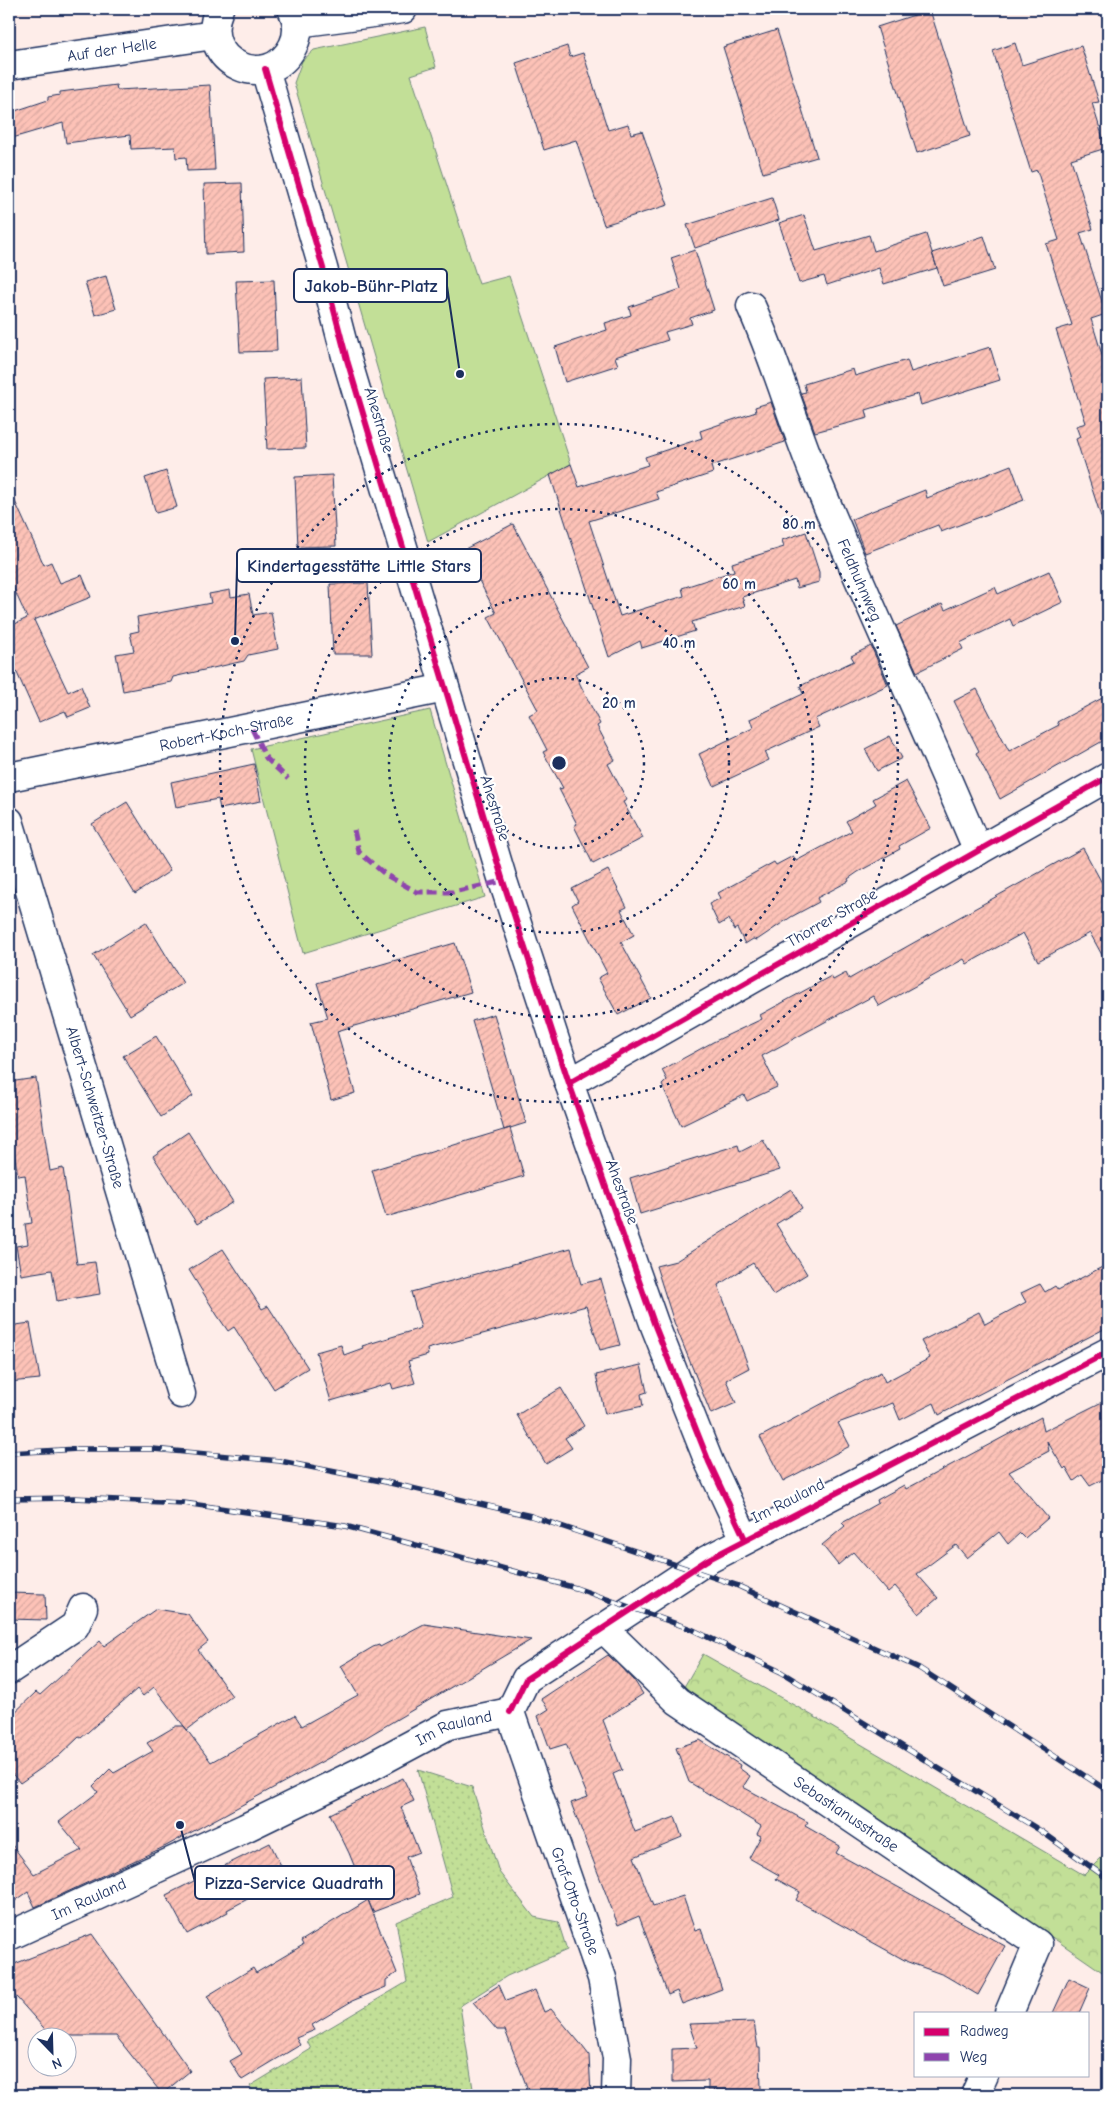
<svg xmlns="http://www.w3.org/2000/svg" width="1117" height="2104" viewBox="0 0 1117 2104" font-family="'Comic Neue',sans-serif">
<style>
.grass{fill:url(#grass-dots);stroke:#6e877a}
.forest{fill:url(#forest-crowns);stroke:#6e877a}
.park{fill:#c2df97;stroke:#6e877a}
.building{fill:url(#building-hatch);stroke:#1b2f5e}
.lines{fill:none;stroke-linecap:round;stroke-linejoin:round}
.minor-casing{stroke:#1b2f5e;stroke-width:31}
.tertiary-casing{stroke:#1b2f5e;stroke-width:31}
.minor{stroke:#fff;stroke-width:28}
.tertiary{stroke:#fff;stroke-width:28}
.rail-casing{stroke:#1b2f5e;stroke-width:5.5}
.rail{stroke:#fff;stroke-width:4;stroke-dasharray:11;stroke-linecap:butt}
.quiet{stroke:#8e44ad;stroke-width:5;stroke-dasharray:10 5;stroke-linecap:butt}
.cycleway-casing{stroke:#fff;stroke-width:9}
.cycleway{stroke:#d6006c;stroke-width:6}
.ring{fill:none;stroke:#1b2f5e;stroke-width:2.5;stroke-dasharray:2.5 5}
.labels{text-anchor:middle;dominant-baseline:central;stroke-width:4.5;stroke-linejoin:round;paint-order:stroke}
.street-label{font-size:16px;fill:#1b2f5e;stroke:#fff}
.centre{fill:#1b2f5e;stroke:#fff;stroke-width:2.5}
.ring-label{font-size:15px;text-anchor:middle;font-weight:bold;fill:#1b2f5e;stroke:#fff;stroke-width:4.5;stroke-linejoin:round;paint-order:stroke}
.leader{fill:none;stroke:#1b2f5e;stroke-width:2}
.callout-dot{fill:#1b2f5e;stroke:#fff;stroke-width:2}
.callout{fill:#fff;stroke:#1b2f5e;stroke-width:2}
.callout-label{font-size:18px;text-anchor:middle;font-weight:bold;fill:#1b2f5e}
</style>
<defs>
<pattern id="grass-dots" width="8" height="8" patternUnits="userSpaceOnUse" patternTransform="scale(1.25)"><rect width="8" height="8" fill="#c2df97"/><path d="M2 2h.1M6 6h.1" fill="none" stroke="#a6c085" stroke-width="1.8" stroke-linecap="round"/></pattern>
<pattern id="forest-crowns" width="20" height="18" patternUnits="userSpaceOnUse" patternTransform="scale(1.25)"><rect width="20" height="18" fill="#c2df97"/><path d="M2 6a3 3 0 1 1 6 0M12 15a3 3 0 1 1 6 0" fill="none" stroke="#a6c085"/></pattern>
<pattern id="building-hatch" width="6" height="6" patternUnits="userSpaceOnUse" patternTransform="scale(1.25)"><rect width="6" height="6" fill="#fdc2b7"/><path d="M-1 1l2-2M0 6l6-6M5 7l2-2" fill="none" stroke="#d8a7a0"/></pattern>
</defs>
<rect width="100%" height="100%" fill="#feede9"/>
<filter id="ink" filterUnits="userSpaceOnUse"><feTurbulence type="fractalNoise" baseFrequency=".02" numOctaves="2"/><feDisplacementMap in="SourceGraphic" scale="10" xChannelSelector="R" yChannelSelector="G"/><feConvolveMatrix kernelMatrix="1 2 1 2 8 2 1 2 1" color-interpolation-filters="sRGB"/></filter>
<g filter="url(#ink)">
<path class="grass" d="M418,1770L472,1787L499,1872L534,1917L558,1922L567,1950L507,1976L460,2006L474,2095H256L250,2086L311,2049L307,2041L407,1982L396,1922L453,1897Z"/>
<path class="forest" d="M703,1654L801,1709L1084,1875L1108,1851V1976L1033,1924L681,1692Z"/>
<path class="park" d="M425,27L436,67L411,75L479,284L509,276L571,464L428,542L294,83L302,61L314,50Z
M430,710L485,897L303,953L251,749Z"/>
<path class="building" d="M930,10L970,136L917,153L877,27Z
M777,30L817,157L763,173L723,47Z
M1015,43L1022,65L1081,46L1099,102L1092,103L1106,148L1071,159L1093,229L1080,233L1106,314L1091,319L1108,374V523H1103L1076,439L1080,437L1076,426L1086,423L1056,330L1072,325L1046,244L1059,240L1037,170L1031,172L993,51Z
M567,46L570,57L583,53L608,130L628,124L631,134L642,131L668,205L604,225L576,140L544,150L516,63Z
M116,85L117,90L210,85L215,170L187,171L186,157L176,158L175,147L131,149L130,135L66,143L63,123L9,139V113L48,100V97L60,95V92Z
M242,183L244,252L206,254L204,184Z
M772,198L779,220L695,248L687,225Z
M804,215L816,251L869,235L874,251L926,234L937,268L884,284L879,268L827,285L824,276L799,283L779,223Z
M984,236L995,270L943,286L932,253Z
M695,250L714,310L690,318L692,324L665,332L668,340L615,357L618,365L565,382L555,347L607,330L605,323L631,315L629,307L681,289L671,258Z
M106,276L116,309L95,315L85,282Z
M274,280L277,351L240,352L236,281Z
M990,347L1000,380L921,405L918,394L866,410L868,418L815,432L801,393L806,392L804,384L853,369L855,376L907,360L911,372Z
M302,377L306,448L267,449L263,379Z
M771,402L785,442L711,466L713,473L656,492L659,499L589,521L620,616L684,596L682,588L734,571L732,563L784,547L782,540L806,532L819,572V582L797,588L795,580L742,597L745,606L692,622L695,631L642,648L640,641L609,657L550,475L571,464L579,487L648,465L645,457L702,438L700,431L756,412L755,407Z
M1011,465L1024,500L941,532L938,525L865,553L852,519L925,490L927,498Z
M166,471L177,507L156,513L145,478Z
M332,475L336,546L298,547L295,477Z
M9,488L44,565L51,562L60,583L82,575L91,597L34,620L68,692L81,686L90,708L68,717L65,711L39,722L9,655V627L27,618L9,578Z
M513,524L588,667L575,674L600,724L597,726L615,760L608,764L627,800L623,802L643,838L593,864L574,826L577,824L559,789L563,788L543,752L547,750L529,715L538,710L488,617L496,613L463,550Z
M1049,571L1063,602L1013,626L1010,619L960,643L963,649L917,672L896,626L942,604L945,610L995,587L998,594Z
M368,583L372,654H333L330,584Z
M230,590L231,597L249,594L253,615L271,612L278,649L248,655L244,661L173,677L171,682L123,691L116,654L134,651L130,633L139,631L137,617L211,603L209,594Z
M871,646L888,685L815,719L819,727L765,752L769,760L714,786L699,754L753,728L750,719L803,694L800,686L854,661L851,656Z
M977,689L1009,751L1059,725L1057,722L1108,695V738L1000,799L976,753L979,751L954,701Z
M890,736L902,758L877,771L865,749Z
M254,764L261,801L220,809L218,799L176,807L171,782Z
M906,781L931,828L899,846L900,849L858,872L848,879L849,881L817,898L819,902L791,917L757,940L753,939L745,944L737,928L734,930L729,919L719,925L709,904L721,898L718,893L774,862L776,865L793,856L796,861L852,831L846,821L876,804L873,799Z
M127,802L170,871L135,894L92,824Z
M1083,848L1108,894V966L1090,933L1038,961L1023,933L967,964L964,959L879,1006L873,996L762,1056L777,1087L747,1101L744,1095L681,1126L662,1085L667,1080L662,1070L713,1042L762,1019L760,1015L831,976L833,980L846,973L849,979Z
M608,870L627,907L621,910L634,935L621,942L651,998L618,1015L598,978L607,973L572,905L578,901L572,889Z
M146,922L183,983L130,1015L93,955Z
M455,943L471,992L337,1031L355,1093L331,1100L311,1022L328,1018L317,983Z
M494,1014L526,1123L504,1130L472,1021Z
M156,1036L193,1096L161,1117L123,1056Z
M36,1078L50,1171L63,1168L77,1264L95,1262L100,1294L57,1301L52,1270L21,1275L16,1246L28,1244L25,1224L32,1223L25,1175L18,1176L13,1146L9,1147V1082Z
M510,1128L524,1176L386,1217L372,1170Z
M188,1132L233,1202L197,1224L153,1156Z
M763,1140L780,1170L640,1214L630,1178L738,1145L740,1152Z
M791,1189L802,1208L776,1224L807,1274L773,1295L753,1263L718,1285L749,1368L726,1380L736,1403L711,1414L674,1322L656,1266L676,1261Z
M571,1248L581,1284L601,1279L620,1345L600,1350L586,1306L427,1349L428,1355L408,1361L415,1383L393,1389L391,1383L331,1401L316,1352L341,1345L344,1355L363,1348L362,1346L421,1328L411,1292Z
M223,1249L262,1309L268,1306L308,1368L274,1389L234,1327L228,1331L217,1315L189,1270Z
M1108,1264V1327L939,1415L934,1403L900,1420L893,1403L838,1423L850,1446L783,1481L760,1437L881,1372L885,1382L930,1358L921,1341L979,1312L985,1324L1026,1302L1021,1293L1040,1284L1045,1292L1055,1286L1058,1290Z
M30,1323L40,1379L9,1382V1326Z
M641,1365L647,1392L641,1394L643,1406L605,1414L596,1375Z
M561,1388L584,1426L565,1438L572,1448L546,1464L517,1415Z
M1108,1399V1477L1090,1486L1082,1475L1074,1481L1066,1467L1064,1469L1047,1441L1049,1451L1009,1472L1048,1518L1025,1538L1020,1533L1008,1544L999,1532L967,1558L956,1545L917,1574L938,1598L919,1614L895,1586L888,1592L853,1552L838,1565L822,1545L845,1526L842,1523L878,1503L877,1500L904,1485L906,1489L1041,1417L1044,1431Z
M9,1593L45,1594L46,1620L9,1619Z
M156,1609L188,1614L208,1642L198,1650L232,1696L187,1730L154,1687L143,1696L137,1689L81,1738L79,1737L59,1756L20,1783L9,1770V1718L36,1692L40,1695L100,1641L104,1646Z
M424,1624L531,1640L360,1741L166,1846L35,1907L28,1892L9,1905V1841L34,1874L82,1850L59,1822L98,1792L93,1786L110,1769L114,1773L153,1751L147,1743L176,1726H184L211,1762L295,1715L302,1726L358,1695L341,1666L373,1647L379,1645L380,1647Z
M608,1655L634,1680L643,1694L603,1720L622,1770L613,1774L635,1832L675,1817L682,1837L634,1857L653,1906L683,1896L695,1931L701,1929L722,1989L682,2004L677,1991L668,1995L639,1916L618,1925L571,1803L588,1797L566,1744L550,1749L538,1716L549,1709L541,1699Z
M700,1740L740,1765L739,1768L750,1776L743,1787L808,1822L805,1826L840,1846L836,1853L1005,1946L978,1995L944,1975L908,1962L796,1900L800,1892L776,1879L779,1875L749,1858L761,1836L757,1834L761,1826L689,1782L676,1748Z
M403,1778L414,1801L401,1807L419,1852L406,1857L420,1894L373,1912L349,1853L330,1814Z
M270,1843L286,1876L255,1890L257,1894L227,1910L228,1912L187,1934L166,1895Z
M368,1900L397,1973L386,1980V1987L352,2001L312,2025L315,2030L296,2038L300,2045L242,2080L230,2061L242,2054L207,1996L253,1968L256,1973L303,1945L301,1941Z
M92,1934L190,2071L162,2094L116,2036H51L9,1989V1966Z
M1069,1978L1090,1988L1079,2013H1053Z
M499,1985L506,2001L535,1990L544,2012L551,2009L579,2042L589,2055L591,2095H530L505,2030H497L473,2002Z
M754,2022L758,2048H760L761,2090H708V2081L672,2082V2049L697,2048L689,2024Z"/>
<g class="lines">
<g class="minor-casing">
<g id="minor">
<path d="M297,23L403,9"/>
<path id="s1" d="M9,65L214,35"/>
<path id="s2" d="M751,306C776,361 792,420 815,476C867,602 925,725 978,851"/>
<path id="s3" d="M9,777L445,688"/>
<path id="s4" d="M9,821L181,1394"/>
<path d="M569,1083L1108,777"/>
<path id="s5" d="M604,1629L678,1701L1038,1944L1009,2013"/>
<path d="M9,1670L75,1626L83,1608"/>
<path id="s6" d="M9,1936L245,1828L364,1770L448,1725L510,1712"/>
<path d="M975,2095L984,2075"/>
</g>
</g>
<g class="tertiary-casing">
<path id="tertiary" d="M219,9C196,62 269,95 293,46C299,34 298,21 292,9
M265,69L323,268L347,360L503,881L569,1083L655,1326L709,1462L745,1539
M616,2095L617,2058L602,1978L510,1712L526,1679L707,1560L1108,1352"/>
</g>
<use href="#minor" class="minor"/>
<use href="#tertiary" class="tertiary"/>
<g class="rail-casing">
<path id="rail" d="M9,1453L78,1449H153L280,1461L386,1482L531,1516L736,1585L919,1668L1108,1791
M9,1499L74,1498L184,1503L345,1526L576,1588L691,1629L781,1672L1041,1831L1108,1879"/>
</g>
<use href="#rail" class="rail"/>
<path class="quiet" d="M252,729L266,758L288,779
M354,830L359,852L386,875L417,892H453L503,881"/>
<g class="cycleway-casing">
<path id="cycleway" d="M265,69L323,268L347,360L503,881L569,1083L655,1326L709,1462L745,1539
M569,1083L1108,777
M510,1712L526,1679L707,1560L1108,1352"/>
</g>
<use href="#cycleway" class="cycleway"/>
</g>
</g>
<g class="ring">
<circle cx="559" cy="763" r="85"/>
<circle cx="559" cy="763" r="170"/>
<circle cx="559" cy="763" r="254"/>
<circle cx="559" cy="763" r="339"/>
</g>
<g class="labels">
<g class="street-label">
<text stroke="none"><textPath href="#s1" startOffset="104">Auf der Helle</textPath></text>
<text transform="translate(379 420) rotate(73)">Ahestraße</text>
<text stroke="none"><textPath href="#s2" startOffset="295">Feldhuhnweg</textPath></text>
<text stroke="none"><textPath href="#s3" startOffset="222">Robert-Koch-Straße</textPath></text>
<text transform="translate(495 808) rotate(73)">Ahestraße</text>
<text transform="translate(832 918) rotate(-30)">Thorrer Straße</text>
<text stroke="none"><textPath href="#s4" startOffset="299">Albert-Schweitzer-Straße</textPath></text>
<text transform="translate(622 1192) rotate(70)">Ahestraße</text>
<text transform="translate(788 1501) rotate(-27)">Im Rauland</text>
<text stroke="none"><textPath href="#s6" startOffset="492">Im Rauland</textPath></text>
<text stroke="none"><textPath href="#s5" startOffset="306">Sebastianusstraße</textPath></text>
<text stroke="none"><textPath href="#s6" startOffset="88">Im Rauland</textPath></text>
<text transform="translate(575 1901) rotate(70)">Graf-Otto-Straße</text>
</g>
</g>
<circle cx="559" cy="763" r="8" class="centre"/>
<g class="ring-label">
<text x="799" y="529">80 m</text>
<text x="739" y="589">60 m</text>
<text x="679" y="648">40 m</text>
<text x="619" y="708">20 m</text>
</g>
<path class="leader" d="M460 374L447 286M235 641L237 566M180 1825L195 1882"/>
<g class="callout-dot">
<circle cx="460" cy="374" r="5"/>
<circle cx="235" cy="641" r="5"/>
<circle cx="180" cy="1825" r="5"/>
</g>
<g class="callout">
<rect x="294" y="269" width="153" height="33" rx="5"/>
<rect x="237" y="549" width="244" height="33" rx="5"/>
<rect x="195" y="1866" width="199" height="33" rx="5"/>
</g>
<g class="callout-label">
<text x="371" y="292">Jakob-Bühr-Platz</text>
<text x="359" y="572">Kindertagesstätte Little Stars</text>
<text x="294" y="1889">Pizza-Service Quadrath</text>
</g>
<rect width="1117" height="2104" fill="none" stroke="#fff" stroke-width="30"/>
<rect x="15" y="15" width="1087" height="2074" fill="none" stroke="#1b2f5e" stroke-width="2" filter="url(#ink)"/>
<rect x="914" y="2012" width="175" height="65" fill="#ffffff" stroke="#a4acbf"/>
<rect x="924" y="2028" width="25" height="8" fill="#d6006c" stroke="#a4acbf"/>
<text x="960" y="2036" font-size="15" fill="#1b2f5e">Radweg</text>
<rect x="924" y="2053" width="25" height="8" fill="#8e44ad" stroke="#a4acbf"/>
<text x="960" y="2062" font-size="15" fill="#1b2f5e">Weg</text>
<g transform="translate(52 2052) rotate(157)"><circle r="24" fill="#ffffff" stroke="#a4acbf"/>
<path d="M0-4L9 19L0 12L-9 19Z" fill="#1b2f5e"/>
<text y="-8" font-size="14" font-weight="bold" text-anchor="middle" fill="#1b2f5e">N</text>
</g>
</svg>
